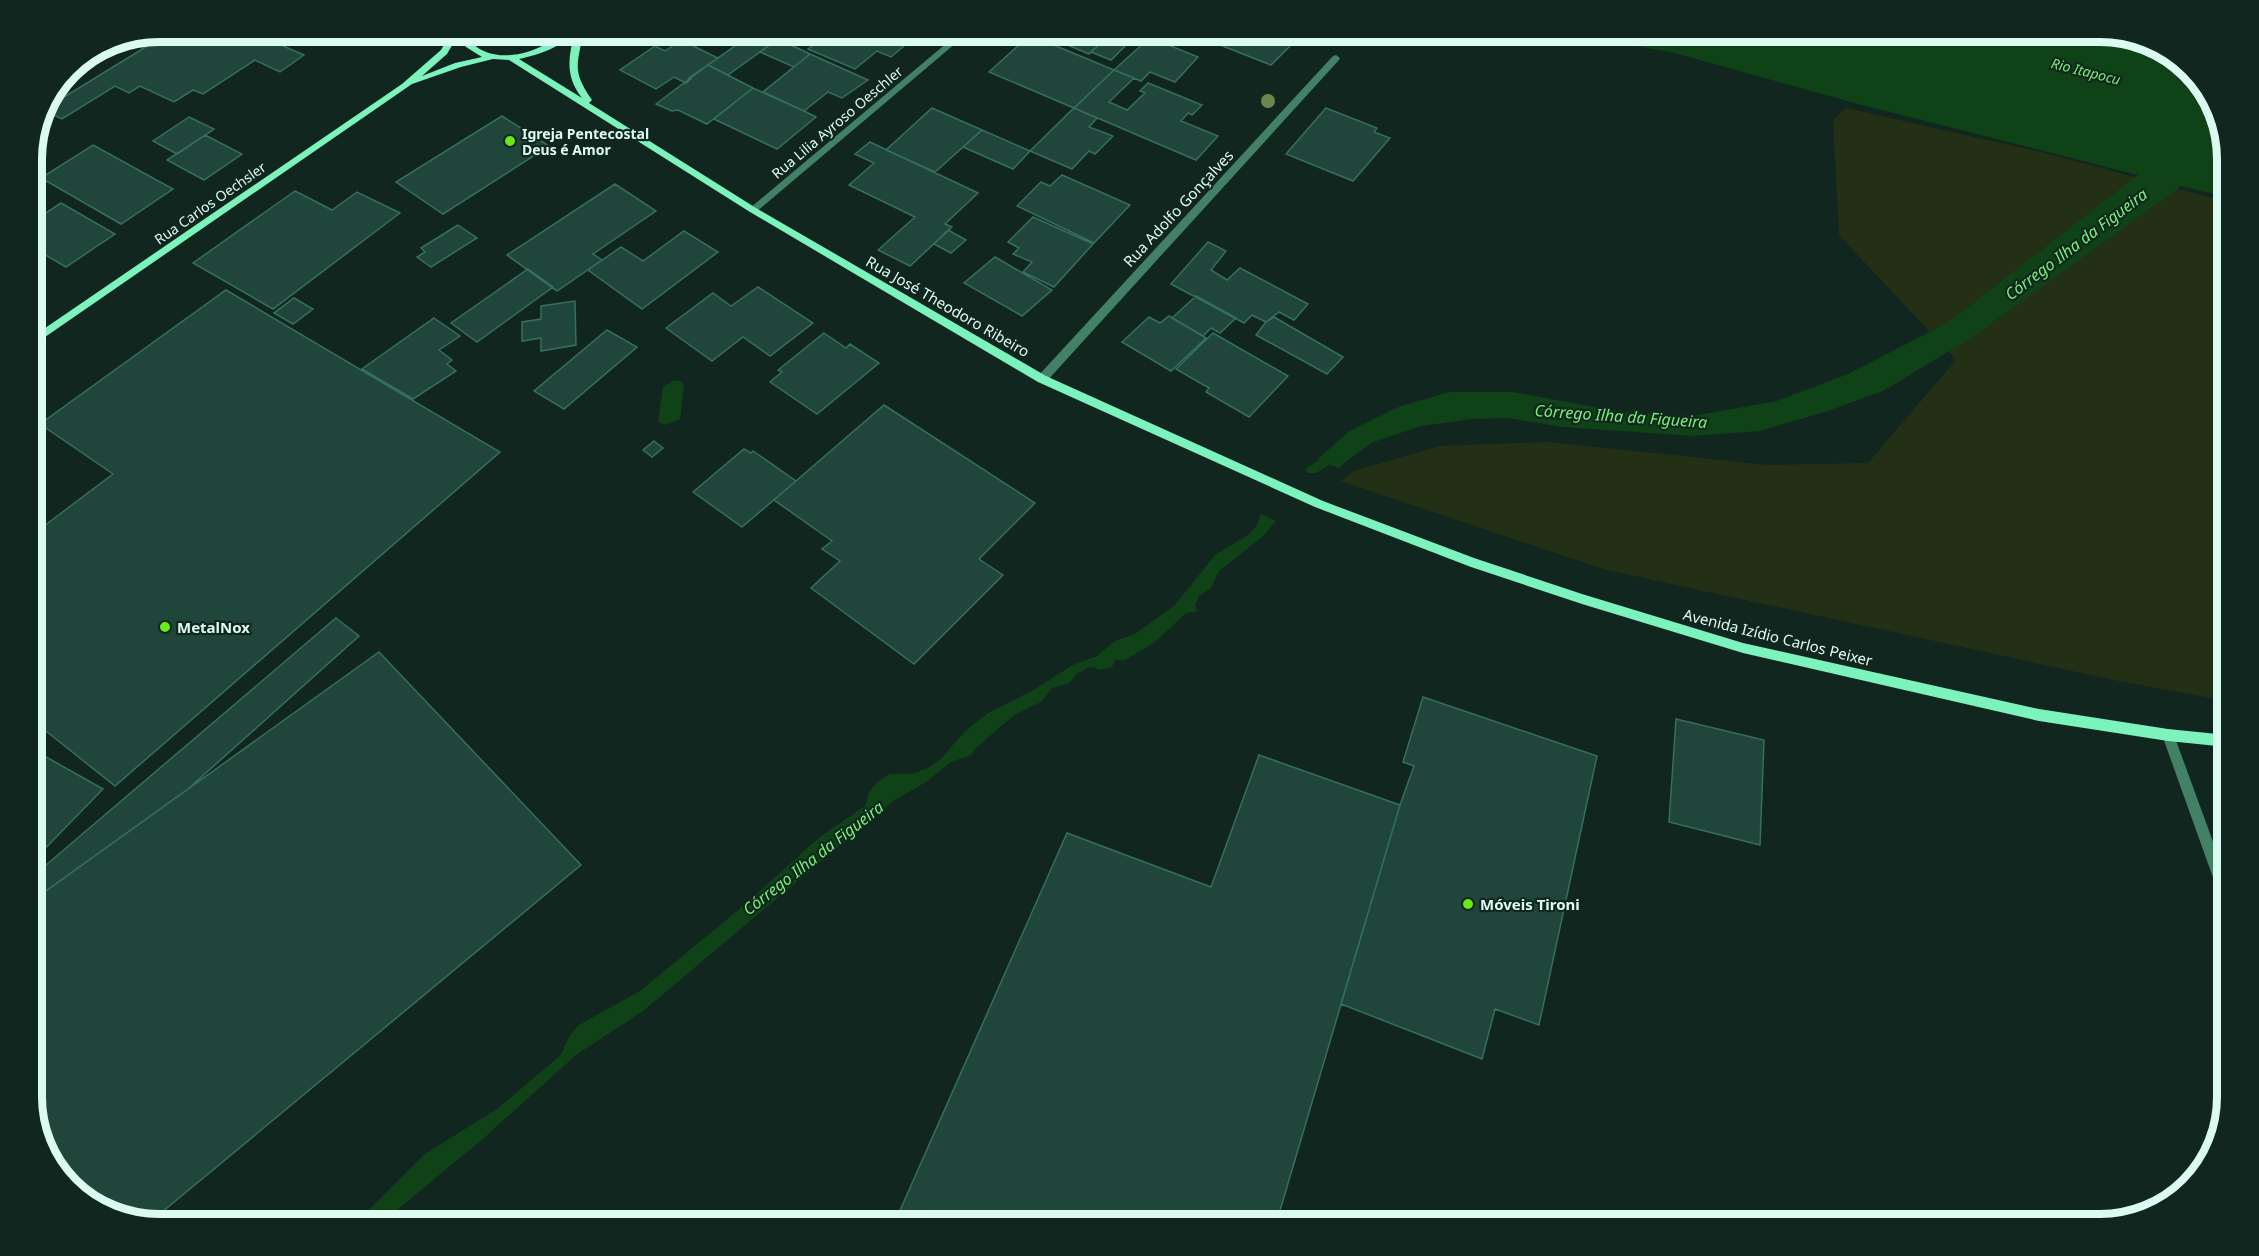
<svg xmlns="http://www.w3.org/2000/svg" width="2259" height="1256" viewBox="0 0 2259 1256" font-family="'Noto Sans',sans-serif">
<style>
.green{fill:#233016}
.water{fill:#104218}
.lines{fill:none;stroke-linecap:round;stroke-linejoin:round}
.stream{fill:#104218;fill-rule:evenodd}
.building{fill:#20463b;stroke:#356f5e;stroke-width:1.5}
.street{fill:#428165;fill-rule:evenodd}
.secondary{fill:#7cf2bc;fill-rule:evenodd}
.tree{fill:#6e864b}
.poi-dot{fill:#69e81a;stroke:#122620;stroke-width:2}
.labels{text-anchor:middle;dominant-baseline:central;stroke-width:4.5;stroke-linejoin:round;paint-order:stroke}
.far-water-label{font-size:14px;font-style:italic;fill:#76f174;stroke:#122620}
.far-street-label{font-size:14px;fill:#dbfbf0;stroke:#122620}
.far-poi-label{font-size:14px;font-weight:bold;fill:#dbfbf0;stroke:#122620;text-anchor:start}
.street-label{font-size:15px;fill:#dbfbf0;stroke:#122620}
.poi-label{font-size:15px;font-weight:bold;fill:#dbfbf0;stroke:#122620;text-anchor:start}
.water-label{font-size:16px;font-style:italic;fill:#76f174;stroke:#122620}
.rim{fill:none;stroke:#dbfbf0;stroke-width:8}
</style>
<rect width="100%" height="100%" fill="#122620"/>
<path class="green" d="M1846,108L2045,153L2227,202V701L2119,681L1607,570L1341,481L1354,471L1440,446L1548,442L1768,465L1868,463L1956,360L1839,235L1833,120Z"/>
<path class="water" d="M1589,32H2100L2163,48L2206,89L2227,151V197L2181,186L1974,336L1885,390L1828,411L1759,431L1693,436L1563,427L1507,418L1472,419L1421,426L1371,443L1338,468L1318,459L1349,431L1401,406L1450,392H1513L1621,412L1693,416L1777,401L1848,374L1949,322L2138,175L1862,105L1671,52L1612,42L1611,39Z
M674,380L680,381L684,384L680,419L665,425L658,422L663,387Z
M1261,514L1276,521L1262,537L1219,571L1211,588L1199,596L1195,605L1197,611L1186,613L1154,643L1125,660H1115L1112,667L1098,670L1094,667L1088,668L1077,674L1069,683L1052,688L1041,702L1014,715L976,748L971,755L951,762L926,782L893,801L643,1011L576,1055L485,1137L380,1224H355L425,1154L497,1109L560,1056L570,1035L579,1025L640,991L742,907L820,837L865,806L869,792L878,781L890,774H912L928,768L941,759L964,732L988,713L1035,689L1073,665L1097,656L1115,641L1135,634L1174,606L1215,555L1250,534L1257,525Z"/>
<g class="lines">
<path class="stream" d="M1338,448L1342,450L1344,453L1342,456L1316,473H1308L1306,470L1308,467Z"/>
</g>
<path class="building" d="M170,32H251L304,55L280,72L255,60L203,94L193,90L174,102L140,86L129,93L115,86L62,119L43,110Z
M285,32H328L311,43Z
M755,32H763L778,39L728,75L708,65Z
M830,32H894L912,39L891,57L877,51L855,69L808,49Z
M1021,32H1112L1089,54L1049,37L1044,41Z
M1156,32L1167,36L1161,42L1198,57L1175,82L1150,72L1141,81L1114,70Z
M1227,32H1253L1290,46L1271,65L1215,43Z
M143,35L118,50L57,87L69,69L111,41Z
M1030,35L1044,41L1114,70L1074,108L989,72Z
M1107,37L1127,44L1111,60L1091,52Z
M778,39L810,54L794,67L760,52Z
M681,40L718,58L689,78L691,79L686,83L674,77L656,89L620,70L655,46L665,51Z
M810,54L868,80L842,98L828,92L804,111L763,92Z
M708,65L753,88L707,124L678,110L672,111L656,104Z
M1114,70L1134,78L1109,102L1127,110L1145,93L1140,91L1148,83L1202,105L1192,115L1188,113L1181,121L1218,136L1196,160L1074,108Z
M753,88L804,111L816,117L777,149L714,119Z
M932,108L982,130L935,172L886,150Z
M1074,108L1097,118L1089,127L1113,136L1095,154L1089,151L1072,169L1030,151Z
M1326,108L1377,128L1374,132L1390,138L1353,181L1286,154Z
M502,116L549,146L443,214L396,182Z
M189,117L214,129L177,154L153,141Z
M982,130L1030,151L1013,169L963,147Z
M205,135L242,154L204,180L167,160Z
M870,142L978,193L945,224L952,227L910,266L878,250L915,217L849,185L874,163L855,154Z
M93,145L173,189L121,224L41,178Z
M1062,175L1130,205L1094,243L1017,206L1041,182L1050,186Z
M615,184L656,211L593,254L602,260L557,291L507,255Z
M295,191L332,210L357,192L400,213L273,309L193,263Z
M61,203L115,234L66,267L32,247V222Z
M1033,217L1093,244L1054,287L1023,272L1032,262L1013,254L1019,248L1008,242Z
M458,225L477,238L431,267L417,257L425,252L421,248Z
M948,230L966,240L951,253L934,244Z
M684,231L718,252L642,309L588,270L621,247L643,261Z
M1208,242L1226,251L1211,270L1227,280L1240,268L1308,304L1294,320L1279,312L1266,322L1252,315L1244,323L1171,284Z
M995,257L1052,290L1022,316L964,283Z
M528,269L553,287L477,342L451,323Z
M758,287L813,323L770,356L743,337L712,361L666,328L713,293L731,306Z
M226,290L500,452L115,786L32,720V535L113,474L40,424Z
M1196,296L1236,318L1220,333L1211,328L1203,336L1172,318Z
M294,298L313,309L293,324L274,313Z
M575,301L576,345L541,351V338L522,341V322L541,319V306Z
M1169,316L1206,338L1171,371L1122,342L1149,317L1160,323Z
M1274,317L1343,357L1327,374L1256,335L1266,322Z
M434,318L460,336L439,350L452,360L447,364L456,371L413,399L362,369Z
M607,330L637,347L564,409L534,391Z
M824,333L846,348L850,344L879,363L817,414L770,382L782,372L778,370Z
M1213,333L1288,376L1249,417L1206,392L1209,388L1176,369Z
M884,405L1035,503L979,559L1003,575L914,664L811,588L840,561L822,549L832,541L774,500Z
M654,441L663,448L652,457L643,450Z
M744,449L751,453L753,451L796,481L742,527L693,492Z
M336,618L359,636L188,789L32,901V877Z
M379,652L581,865L150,1222L96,1208L53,1167L32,1105V901Z
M1423,697L1597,756L1539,1025L1495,1009L1482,1059L1341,1004L1400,805L1414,766L1403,762Z
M1676,719L1764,740L1760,845L1669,822Z
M32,749L103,789L32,862Z
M1259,755L1400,805L1276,1224H894L1067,833L1211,887Z"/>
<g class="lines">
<path class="street" d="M960,32H969L756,212H750V208Z
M1336,55L1340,58L1339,60L1046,382H1038L1037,379L1038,376L1333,56Z
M2168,729L2172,731L2174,735L2227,880V904L2222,902L2220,897L2162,735L2164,731Z"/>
<path class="secondary" d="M451,32H464C466,35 469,40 472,43C491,62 524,56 544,45C555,40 562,32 574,32C562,47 538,55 519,59L582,98C565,76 568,57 575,32H583C578,65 571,70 592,100L589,103L756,208L1046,376L1323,501L1474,558L1582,594L1743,643L2039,709L2168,729L2227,735V747L2168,741L2039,721L1743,653L1582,604L1471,567L1315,507L1038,382L750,212L509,60L493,59L461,67L412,84L32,346V337L402,84L441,50ZM458,35L466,47L482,57L455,63L422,76L447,54Z"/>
</g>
<circle class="tree" cx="1268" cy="101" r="7"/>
<g class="poi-dot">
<circle cx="510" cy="141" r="6"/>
<circle cx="165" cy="627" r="6"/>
<circle cx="1468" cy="904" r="6"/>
</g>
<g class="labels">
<g class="far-water-label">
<text transform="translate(2086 71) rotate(14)">Rio Itapocu</text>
</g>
<g class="far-street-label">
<text transform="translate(837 122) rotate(-40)">Rua Lilia Ayroso Oeschler</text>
<text transform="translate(210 203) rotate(-35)">Rua Carlos Oechsler</text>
</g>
<g class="far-poi-label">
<text x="522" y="133">Igreja Pentecostal<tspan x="522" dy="16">Deus é Amor</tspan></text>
</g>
<g class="street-label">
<text transform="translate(1178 208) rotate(-47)">Rua Adolfo Gonçalves</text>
<text transform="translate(948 306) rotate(30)">Rua José Theodoro Ribeiro</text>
<text transform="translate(1778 637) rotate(14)">Avenida Izídio Carlos Peixer</text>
</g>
<g class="poi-label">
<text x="177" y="627">MetalNox</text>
<text x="1480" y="904">Móveis Tironi</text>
</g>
<g class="water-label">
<text transform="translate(2076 244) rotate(-37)">Córrego Ilha da Figueira</text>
<text transform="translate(1621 416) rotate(4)">Córrego Ilha da Figueira</text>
<text transform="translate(813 858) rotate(-38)">Córrego Ilha da Figueira</text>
</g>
</g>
<path d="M0 0H2259V1256H0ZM159 42H2100A117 117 0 0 1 2217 159V1097A117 117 0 0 1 2100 1214H159A117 117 0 0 1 42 1097V159A117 117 0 0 1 159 42Z" fill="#122620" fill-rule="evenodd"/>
<path class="rim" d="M159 42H2100A117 117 0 0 1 2217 159V1097A117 117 0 0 1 2100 1214H159A117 117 0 0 1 42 1097V159A117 117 0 0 1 159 42Z"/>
</svg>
